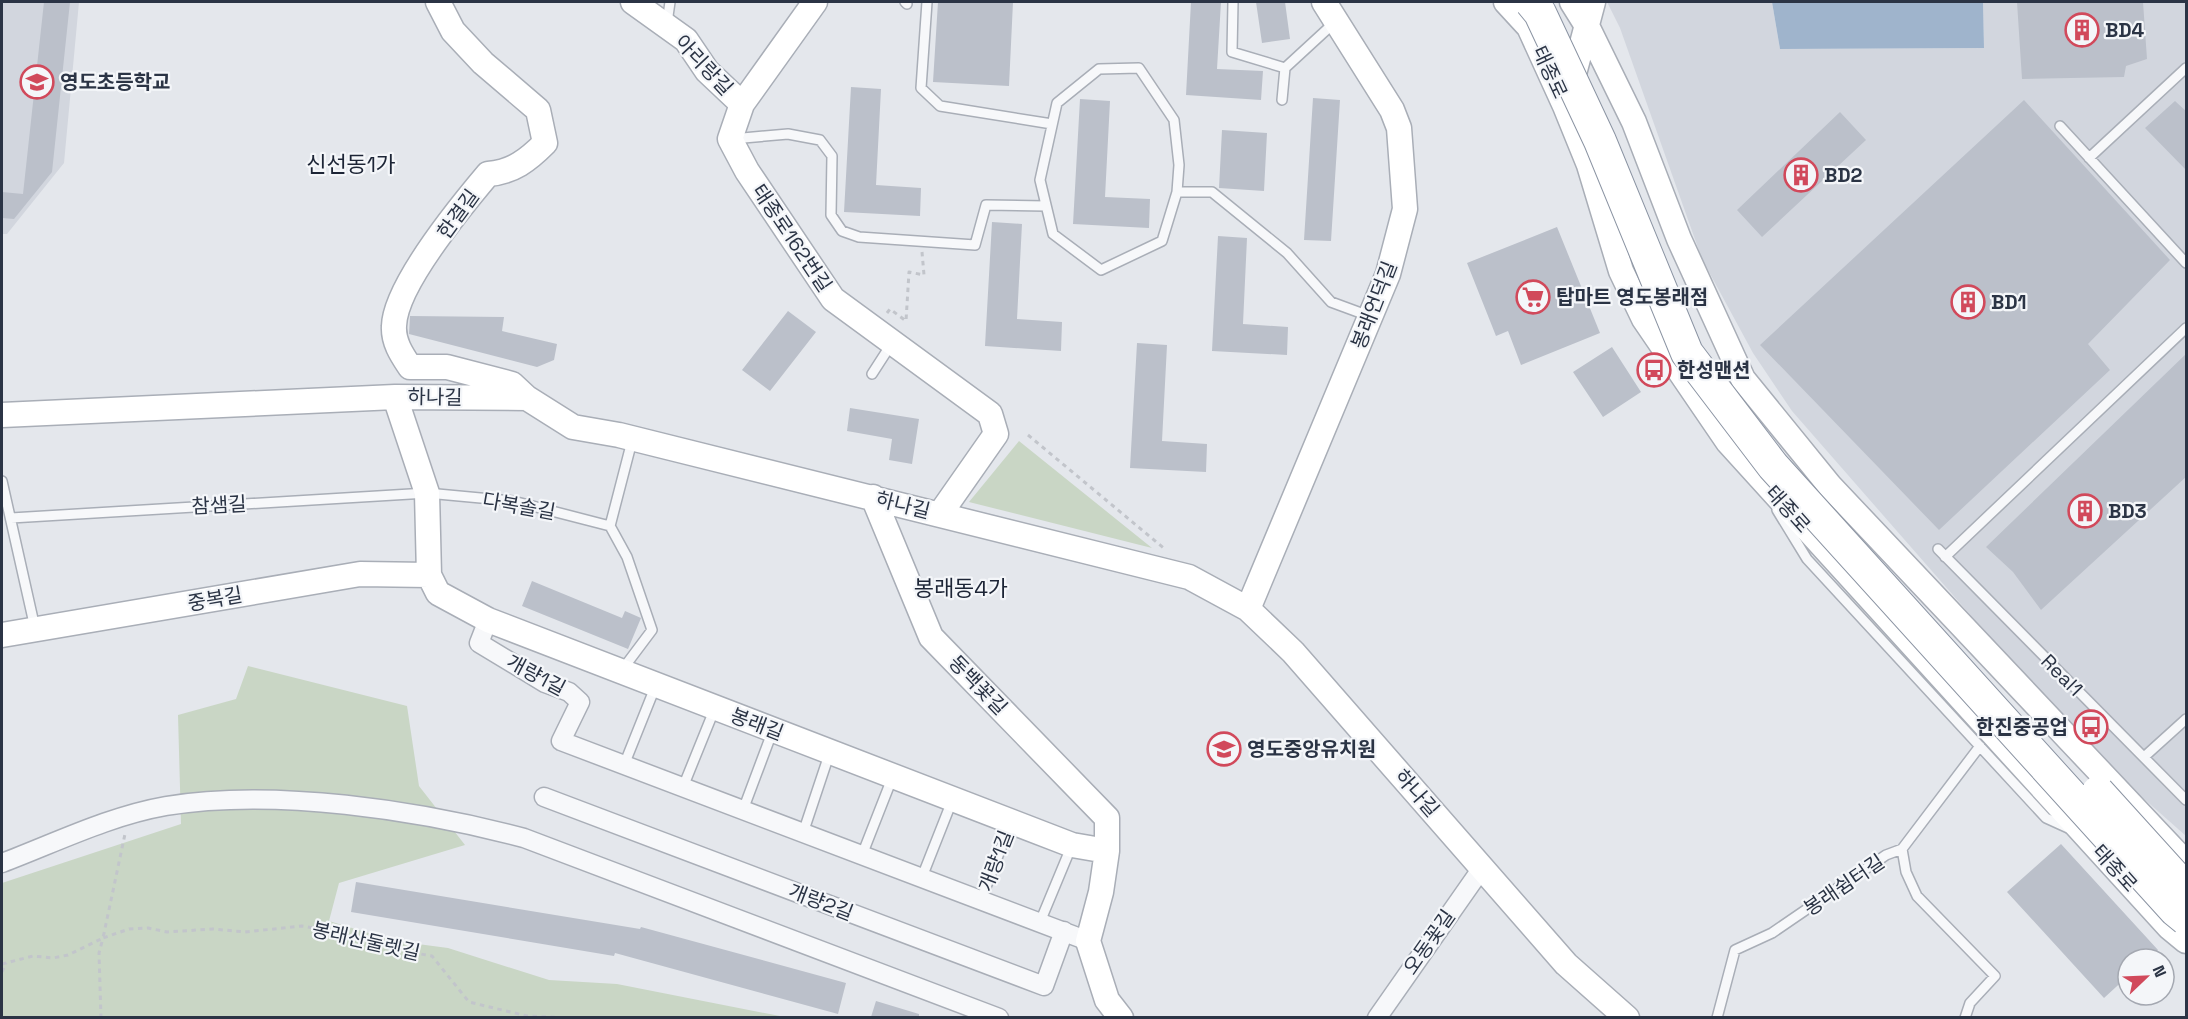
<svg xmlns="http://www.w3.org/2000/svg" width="2188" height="1019" viewBox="0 0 2188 1019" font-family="'Space Grotesk','Noto Sans KR',sans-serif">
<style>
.built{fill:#d2d6de}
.green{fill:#c9d6c5}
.water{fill:#9fb4cc}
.building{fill:#bbc0ca}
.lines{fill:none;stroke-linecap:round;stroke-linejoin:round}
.lane-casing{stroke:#a9aeb7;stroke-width:12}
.street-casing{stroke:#a9aeb7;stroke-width:21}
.secondary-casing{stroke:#a9aeb7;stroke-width:27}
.path{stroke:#c2c5cb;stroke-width:3;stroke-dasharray:4.5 4.5;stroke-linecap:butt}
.lane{stroke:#f7f8fa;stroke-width:9}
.street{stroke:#f7f8fa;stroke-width:18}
.secondary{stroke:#fff;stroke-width:24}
.highway-bridge-casing{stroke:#8b94a3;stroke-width:34;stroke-linecap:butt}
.highway-bridge{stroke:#fff;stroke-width:32}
.labels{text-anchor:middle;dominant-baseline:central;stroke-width:4.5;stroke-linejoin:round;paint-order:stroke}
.poi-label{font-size:20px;font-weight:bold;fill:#2b3445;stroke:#f4f6f9;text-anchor:start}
.street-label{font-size:20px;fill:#2b3445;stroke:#f4f6f9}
.quarter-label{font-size:22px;fill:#1d2536;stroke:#f4f6f9}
</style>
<rect width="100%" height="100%" fill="#e4e7ec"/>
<path class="built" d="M2,2H79L64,163L7,234H2Z
M1607,2H1772L1780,49L1984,48L1983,2H2186V836L2134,790L2042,697L1792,411L1753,353L1702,259L1620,28Z"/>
<path class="green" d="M1019,441L1152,548L969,502Z
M248,666L407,706L419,786L465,845L339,883L329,921L395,941L448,948L549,980L617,984L785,1017H2V883L181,824L178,715L236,699Z"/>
<path class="water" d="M1772,2H1983L1984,48L1780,49Z"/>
<path class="building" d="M44,2H70L52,172L14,219L2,218V192L23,194Z
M938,2H1013L1009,86L933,82Z
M1191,2H1221L1217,69L1263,71L1261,100L1186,95Z
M1256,2H1285L1290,39L1262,43Z
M2017,2H2143L2147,59L2126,66L2124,77L2022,79Z
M851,87L881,89L876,185L921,188L920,216L844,212Z
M1313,98L1340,100L1331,241L1304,240Z
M1080,99L1110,101L1105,197L1150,199L1149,228L1073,224Z
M2024,100L2170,260L2088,344L2110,370L1939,530L1760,345Z
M2175,101L2187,112V171L2145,128Z
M1840,112L1866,140L1762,237L1737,210Z
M1222,130L1267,133L1264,191L1219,188Z
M992,222L1022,224L1017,319L1062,322L1061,351L985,346Z
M1557,227L1600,333L1521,365L1508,331L1496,336L1467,263Z
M1218,236L1247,238L1243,324L1288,327L1287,355L1212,351Z
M788,311L816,332L770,391L742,370Z
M410,316L504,317L502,331L557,344L554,360L537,367L409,334Z
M1137,343L1167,345L1162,441L1207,444L1206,472L1130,468Z
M1612,347L1641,392L1603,417L1573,372Z
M2187,353V476L2041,610L2013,572L1986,547Z
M850,408L919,419L912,464L889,460L892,439L847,431Z
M532,581L622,618L625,611L641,618L628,649L522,606Z
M2061,844L2158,950L2148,959H2128V976L2104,998L2007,892Z
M356,882L640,929L641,927L846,983L838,1014L615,953L614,956L351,912Z
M876,1001L919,1014V1017H871Z"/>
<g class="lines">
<g class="lane-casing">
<path id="lane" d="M905,2L907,4
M927,2L921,88L940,106L1052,124
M1233,2L1232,52L1285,68
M667,23L670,2
M1282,100L1285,68L1335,22
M2060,126L2186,263
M732,139L788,134L820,140L832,156L831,215L842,231L859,237L975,245L986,205L1046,206
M2089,158L2186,68
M1177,192L1179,165L1174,120L1139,68L1099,69L1057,103L1040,180L1053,234L1101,270L1162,241L1177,192H1212L1287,253L1331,302L1369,316
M872,374L892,343
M2,481L35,628
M1777,510L1807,559L2046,818L2068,828
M11,518L427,493L513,501L610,526
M1938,549L2186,800
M1945,557L2186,328
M622,670L652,630L627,557L610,526L632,441
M2144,757L2186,719
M624,765L656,685
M683,787L715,708
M743,810L773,730
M803,833L830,752
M1902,849L1906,872L1917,896L1995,976L1970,1003L1965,1018
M862,855L893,776
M922,877L952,801
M981,900L1011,822
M1040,922L1072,845
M1717,1018L1735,950L1772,933L1886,855L1902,849L1980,746"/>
</g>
<g class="street-casing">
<path id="street" d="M488,620L479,643L545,683L569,692L580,702L561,741L1088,941
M544,797L1044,986L1064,931
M2,863C55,843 109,816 166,806C273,788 419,810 524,838L999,1018
M1377,1018L1482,868"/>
</g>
<g class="secondary-casing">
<path id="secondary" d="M438,2L453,31L483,63L538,110L545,143C528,160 513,172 488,174C461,206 395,286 394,326C393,342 402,355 410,367H447L512,384L527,398
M633,2L686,40L707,71L742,104
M815,2L742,104L730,139L747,171L833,299L990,414L996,434L940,514
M1506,2L1529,27L1565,106L1589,165L1621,271L1644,319L1728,442L2169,927L2186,941
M1572,2L1587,26L1634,122L1679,239L1743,379L1830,486L2186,863
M1570,89L1593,2
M395,397L427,493L429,575L438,593L488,620L1072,845L1107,851L1101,892L1088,941L1107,1000L1121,1018
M2,415L395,397L527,398L573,427L619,435L1189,577L1248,609L1293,652L1566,964L1627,1018
M873,497L931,637L1107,818V851
M1248,609L1388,274L1405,209L1399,128L1392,110L1324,2
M2,635L360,574L429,575"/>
</g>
<path class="path" d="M887,313L890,309L906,321L909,272L924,275L922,252
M1028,435L1166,550
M2,964L33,956L53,958L68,955L103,938L125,834
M2,972L6,963
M101,1018L99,953L103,938L129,929L148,928L167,932L213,929L245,932L302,926L338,932L387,948L432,956L469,1002L527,1016L572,1018"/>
<use href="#lane" class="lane"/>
<use href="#street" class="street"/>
<use href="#secondary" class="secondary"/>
<g class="highway-bridge-casing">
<path id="highway-bridge" d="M1531,2L1540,13L1600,141L1687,353L1773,466L2175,910L2186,919
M2098,792L2186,889"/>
</g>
<use href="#highway-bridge" class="highway-bridge"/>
</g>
<defs>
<g id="building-ring" transform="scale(1.725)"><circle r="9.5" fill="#f4f6f9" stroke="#d1495b" stroke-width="1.5"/><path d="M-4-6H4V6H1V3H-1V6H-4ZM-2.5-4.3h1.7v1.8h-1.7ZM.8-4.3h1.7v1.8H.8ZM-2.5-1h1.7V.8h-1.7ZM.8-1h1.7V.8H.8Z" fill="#d1495b"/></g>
<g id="school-ring" transform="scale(1.725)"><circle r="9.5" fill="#f4f6f9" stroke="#d1495b" stroke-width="1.5"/><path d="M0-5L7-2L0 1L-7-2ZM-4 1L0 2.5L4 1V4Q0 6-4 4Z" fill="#d1495b"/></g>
<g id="supermarket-ring" transform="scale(1.725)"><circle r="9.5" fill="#f4f6f9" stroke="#d1495b" stroke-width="1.5"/><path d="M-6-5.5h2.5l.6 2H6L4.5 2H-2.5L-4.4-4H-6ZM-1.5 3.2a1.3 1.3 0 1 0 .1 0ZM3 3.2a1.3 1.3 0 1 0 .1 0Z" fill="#d1495b"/></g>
<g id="bus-ring" transform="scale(1.725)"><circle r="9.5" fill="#f4f6f9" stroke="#d1495b" stroke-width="1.5"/><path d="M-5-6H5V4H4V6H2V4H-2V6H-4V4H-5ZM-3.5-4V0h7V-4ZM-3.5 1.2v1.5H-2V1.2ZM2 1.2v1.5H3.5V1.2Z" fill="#d1495b"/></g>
</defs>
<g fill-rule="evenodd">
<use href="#building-ring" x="2082" y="30"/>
<use href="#school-ring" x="37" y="82"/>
<use href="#building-ring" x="1801" y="175"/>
<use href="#supermarket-ring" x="1533" y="297"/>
<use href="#building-ring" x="1968" y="302"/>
<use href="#bus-ring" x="1654" y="370"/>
<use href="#building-ring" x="2085" y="511"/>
<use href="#bus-ring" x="2091" y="727"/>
<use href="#school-ring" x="1224" y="749"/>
</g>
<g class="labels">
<g class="poi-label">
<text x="2105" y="30">BD4</text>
<text x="60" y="82">영도초등학교</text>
<text x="1824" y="175">BD2</text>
<text x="1556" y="297">탑마트 영도봉래점</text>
<text x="1991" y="302">BD1</text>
<text x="1677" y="370">한성맨션</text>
<text x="2108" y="511">BD3</text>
<text x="2068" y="727" text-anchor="end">한진중공업</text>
<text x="1247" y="749">영도중앙유치원</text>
</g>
<g class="street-label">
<text transform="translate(704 65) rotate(47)">아리랑길</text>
<text transform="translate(1550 72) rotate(65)">태종로</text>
<text transform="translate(458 214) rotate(-54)">한결길</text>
<text transform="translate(792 238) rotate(56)">태종로162번길</text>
<text transform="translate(1374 305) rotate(-69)">봉래언덕길</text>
<text transform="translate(435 397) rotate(1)">하나길</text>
<text transform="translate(219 505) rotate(-3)">참샘길</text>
<text transform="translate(903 505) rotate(14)">하나길</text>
<text transform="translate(519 506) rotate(10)">다복솔길</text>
<text transform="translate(1788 509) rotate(48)">태종로</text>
<text transform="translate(215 599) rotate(-10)">중복길</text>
<text transform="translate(536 675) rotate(28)">개량1길</text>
<text transform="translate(2062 675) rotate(45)">Real1</text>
<text transform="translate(978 685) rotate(46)">동백꽃길</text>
<text transform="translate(757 724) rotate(21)">봉래길</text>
<text transform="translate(1417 793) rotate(49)">하나길</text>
<text transform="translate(996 861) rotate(-69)">개량1길</text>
<text transform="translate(2115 868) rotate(48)">태종로</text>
<text transform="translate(1844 885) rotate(-34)">봉래쉼터길</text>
<text transform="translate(821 902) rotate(21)">개량2길</text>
<text transform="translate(366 941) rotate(13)">봉래산둘렛길</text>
<text transform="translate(1429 942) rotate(-55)">오동꽃길</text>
</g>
<g class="quarter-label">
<text x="351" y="164">신선동1가</text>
<text x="961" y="588">봉래동4가</text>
</g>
</g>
<rect width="2188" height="1019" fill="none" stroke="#2b3445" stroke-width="6"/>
<g transform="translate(2146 977) rotate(67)"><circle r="28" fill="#f4f6f9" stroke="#a4a8b1" stroke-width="1.5"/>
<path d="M0-4.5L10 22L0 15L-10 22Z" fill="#d1495b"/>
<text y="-9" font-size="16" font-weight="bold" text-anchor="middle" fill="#2b3445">N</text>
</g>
</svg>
